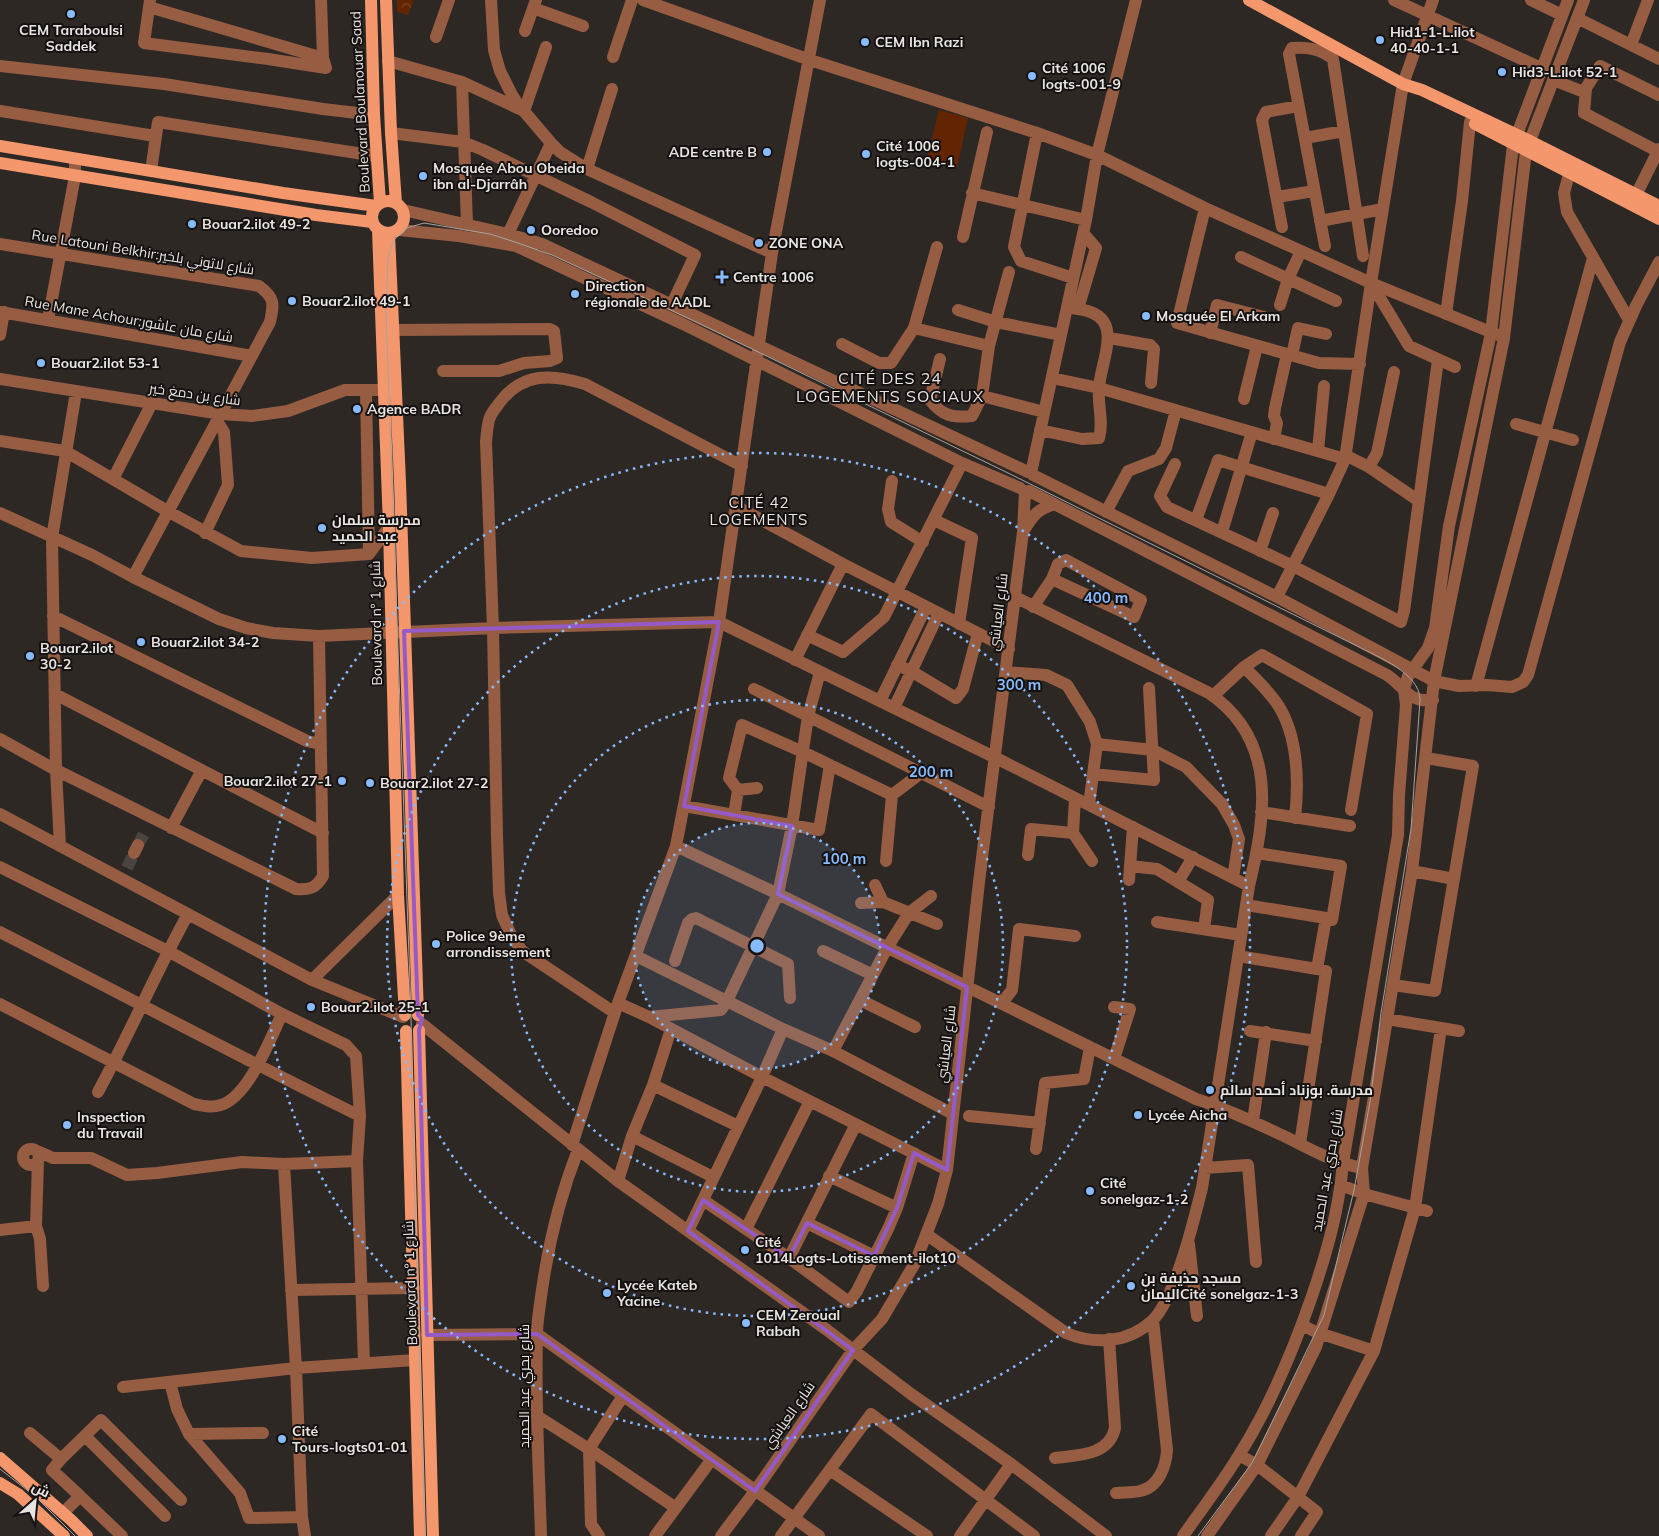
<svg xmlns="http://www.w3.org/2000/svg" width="1659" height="1536" viewBox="0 0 1659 1536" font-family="Mulish,Cairo,sans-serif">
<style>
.park{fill:url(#park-crowns)}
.pitch{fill:#622401}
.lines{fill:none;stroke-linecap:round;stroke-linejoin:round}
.minor-tunnel{stroke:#4a4441;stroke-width:12;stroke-dasharray:12 6;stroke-linecap:butt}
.minor{stroke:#965d43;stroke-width:12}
.major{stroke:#f5976c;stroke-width:12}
.tram{stroke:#a8a3a1;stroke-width:1}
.marked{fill:none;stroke:#965ac8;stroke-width:4;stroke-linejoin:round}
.ring{fill:none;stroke:#87bbfc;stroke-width:2.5;stroke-dasharray:2.5 5}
.poi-dot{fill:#87bbfc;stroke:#141110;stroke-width:2}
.labels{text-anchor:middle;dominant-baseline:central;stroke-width:4;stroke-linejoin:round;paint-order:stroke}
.poi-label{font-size:14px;font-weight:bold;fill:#e8e4e2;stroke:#141110;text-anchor:start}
.street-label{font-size:14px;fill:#e8e4e2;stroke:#141110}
.neighbourhood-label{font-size:15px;letter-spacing:1px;fill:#e8e4e2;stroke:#141110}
.quarter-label{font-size:16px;letter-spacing:1px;fill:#e8e4e2;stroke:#141110}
.centre{fill:#87bbfc;stroke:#141110;stroke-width:2.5}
.ring-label{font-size:15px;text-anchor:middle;font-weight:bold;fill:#87bbfc;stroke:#141110;stroke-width:4;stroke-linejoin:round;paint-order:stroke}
</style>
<defs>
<pattern id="park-crowns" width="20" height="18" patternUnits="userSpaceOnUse" patternTransform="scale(1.25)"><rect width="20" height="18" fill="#622401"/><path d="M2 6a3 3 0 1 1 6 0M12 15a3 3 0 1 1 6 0" fill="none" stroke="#784426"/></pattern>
</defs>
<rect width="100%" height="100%" fill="#2e2825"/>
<path class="park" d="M397,0H414L408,15L397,12Z"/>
<path class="pitch" d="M939,110L968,118L957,168L926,163Z"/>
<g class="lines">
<path class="minor-tunnel" d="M138,845L146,830
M127,868L134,853"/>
<path class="minor" d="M150,0L144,43L268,59L326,68L323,58L321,0
M491,0L494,50L500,71L511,93L517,103L551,143L560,152L587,169L772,253
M643,0L810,60L1037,133L1097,155L1205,208L1301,251L1371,283L1498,335
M1394,0L1543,69
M1531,0L1562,15
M149,7L323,58
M533,8L583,26
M1577,18L1659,59
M525,31L536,0
M436,37L449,0
M1631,45L1648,0
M613,57L632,0
M388,61L462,82L524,111L546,47
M0,66L164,84L323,109L374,115
M1553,80L1584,92
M462,82L467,224
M1659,95L1600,66L1586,88L1584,113L1659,152
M0,111L155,136
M391,133L463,142L483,150L591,202L695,255L672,304
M1037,133L1014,247L1021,261L1073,278
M1305,138L1344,131
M587,169L612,89
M151,171L158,122L376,156
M1569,174L1564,193L1567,212L1629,320
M972,193L1086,220
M1636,195L1659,149
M1277,197L1314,191
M1205,208L1177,323L1319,363L1360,364
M403,210L508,234L542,244L1028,472
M1320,221L1383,209
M1282,227L1262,120L1266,112L1298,106
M399,230L459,236L516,246L683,324L962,463L1020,488
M508,234L551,143
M963,237L987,132
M0,244L259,286C275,298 274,303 270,322L133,577
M1325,246L1289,54L1292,48C1308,47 1321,49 1333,59L1363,256
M937,247L914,328L989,346L982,396L1044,412
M1241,257L1336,301
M1371,283L1409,346L1455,367
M1280,305L1288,279L1301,251
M1071,308L1078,309L1096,248L1083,233
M958,310L996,322L1061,335
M0,312L252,356
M1446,314L1462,201L1470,122
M48,320L75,176V159
M393,330L550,329L554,331L557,358L550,361L524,363L499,371H443
M1210,333L1217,305L1264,317
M0,335L4,312
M1109,338L1150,345L1154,349L1151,383
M842,344L879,363H891L914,328
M989,346L1009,272
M1292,355L1298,328L1326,334
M940,359L930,400C942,416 953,418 972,416L982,396
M1052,378L1099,388L1345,459
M0,379L221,414L252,416L288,411L345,390H385
M366,390L369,554L389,527
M1244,399L1257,346
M1516,424L1573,440
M1040,430L1082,439L1099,438C1104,421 1097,404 1099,387C1102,356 1126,315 1078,309
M1274,439L1277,423L1274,416L1275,408L1287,354
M0,441L65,451L169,512L241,551L312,558L369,554
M1318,451L1324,386
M1345,455L1369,467L1419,501
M1175,464L1160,496L1167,507L1293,566L1401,622L1404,611L1438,360
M1369,467L1377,453L1394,372
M1031,473L1086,220L1097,155L1136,0
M1033,475L1277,597L1434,681L1459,686L1487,685L1512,687L1523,682L1528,675L1620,342L1636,306L1659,262
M113,479L152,403
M892,481L888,509L891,522L923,542
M1029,491L1387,675C1405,687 1408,703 1433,700
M736,506L843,564L1009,649
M1106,512L1128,471L1159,459L1166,448L1176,410
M0,513L92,555L133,577L219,619L246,628L273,633L319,636L493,628L719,622L996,758L1249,886
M934,520L972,538L959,624
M1196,520L1218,460L1329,494
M1024,530C1034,514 1037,510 1054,504
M1222,532L1252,432
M205,533L228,485L224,432L217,421
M1260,551L1273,513
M1277,597L1329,494L1345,459L1371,283L1403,84L1433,0
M1033,607L1052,579L1134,617L1141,600L1066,560L1058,564L1052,579
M53,616L307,741L320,744
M807,635L843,652L884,617L962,463
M795,660L843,564
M897,665L911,671L956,698L963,689L978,633
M1244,667C1256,679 1269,691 1278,705C1298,736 1299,782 1295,818
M1006,672L1046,675L1067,685L1090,722L1097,744L1089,805
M1476,686L1593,258
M754,689L989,807
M55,694L323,833
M1213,696L1244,667L1262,655L1367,714L1351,810
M880,701L926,607
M894,708L939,613
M0,739L56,770L296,889C310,890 316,888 323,876L319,636
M1097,744L1153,750L1186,767L1222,804L1234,825L1239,839L1233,878
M1093,774L1154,780L1149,688
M757,788L738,790L729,778L742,725L803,752L892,795L921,773
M684,806L819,830L830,765
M1261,812L1350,826
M0,814L312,980L403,1017
M734,815L738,790
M171,828L202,770
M1073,833L1092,861
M60,846L56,770L52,538L76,392
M676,846L778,894L1196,1099C1228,1109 1258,1124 1288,1138C1311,1150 1336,1163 1362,1168
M134,853L138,845
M1257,853L1341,866L1332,920L1326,918L1317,969L1326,971L1300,1144
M1028,855L1031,829L1073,833L1075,798
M886,861L892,795
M1130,866L1157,869L1208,900L1204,929
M0,867L168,951L282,1014L346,1045L356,1056L360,1116L357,1161L364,1363
M1412,871L1454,879
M1129,880L1133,827
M1178,882L1193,857
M875,885L883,902
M861,903L883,902L937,924
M1246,905L1326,918
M1157,922L1241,935
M0,932C120,993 239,1057 360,1116
M823,951L873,975
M636,956L783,1029L833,1051L953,1114
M1238,956L1317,969
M675,961L688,923L692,919L696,918L788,964L790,998
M312,980L398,895
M1393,985L1435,991L1473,766L1426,758
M860,1000L915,1027
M998,1002L1005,999L1012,990L1019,929L1075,936
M618,1003L649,1017L762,1077L947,1170
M0,1004L194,1104C204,1106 211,1108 221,1105C249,1096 270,1039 282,1014
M1114,1007L1130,1009L1114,1059
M615,1013L522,951L511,935L502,915L499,893L497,836L493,628L486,442C487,434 487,422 491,415C493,411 497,406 500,402C523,372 552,374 585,384L742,466
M649,1017L721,1010L727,1001L778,894L792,826L808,716L820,672
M1387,1019L1459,1031
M422,1024L618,1181L827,1330L911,1394L1011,1464L1106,1536
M1250,1031L1316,1041
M833,1051L887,948L909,913L931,896
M653,1085L738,1126
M98,1092C130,1033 156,972 188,914
M969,1116L1040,1123
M1253,1121L1266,1032
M632,1136L713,1177
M572,1145L618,1003L676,846L719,622L772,253L820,0
M23 1157a8 8 0 1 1 16 0a8 8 0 1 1-16 0Z
M1036,1149L1045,1083L1084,1079L1090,1047
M37,1151L53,1158H91L127,1175L157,1173L242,1162L284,1164L357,1161
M38,1160L36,1226L40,1239L43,1286
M284,1164L296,1368L302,1517L305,1536
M1205,1168L1248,1165L1256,1262
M829,1176L897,1208
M618,1181L632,1136L653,1085L671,1029
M1341,1185L1364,1194L1427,1211
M703,1200L789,1258L849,1302L857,1291L888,1229L897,1208L914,1153
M807,1223L874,1256
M746,1229L810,1101
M0,1230L36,1226
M688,1231L762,1077L783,1029
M926,1234L1066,1333C1095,1345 1128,1343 1152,1321C1175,1299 1194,1220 1202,1188L1249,886C1266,816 1278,740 1209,693L1015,597
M1189,1244L1197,1316
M789,1258L856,1124
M291,1290L414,1288
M1302,1325L1316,1332L1374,1351
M427,1335L537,1334L819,1536
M170,1382L177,1409L189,1434L240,1493L249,1518L302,1517
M123,1387L296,1368L415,1360
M537,1416L589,1449L676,1508
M30,1433L61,1459L52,1470L80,1496L63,1513
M189,1434L263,1433
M85,1436L165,1516
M1239,1455L1257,1465L1317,1512L1301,1536
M1055,1458C1078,1455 1109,1456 1115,1428L1109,1339
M61,1459L101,1420L181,1500
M830,1470L927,1536
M1116,1493C1123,1492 1132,1493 1140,1491C1159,1487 1166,1466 1167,1450L1153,1320
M80,1496L122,1536
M541,1536C539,1469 535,1402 537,1335C537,1320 540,1305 542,1290C549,1241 560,1196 578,1150
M599,1536L591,1524L589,1449L623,1396
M655,1536L712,1459
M721,1536L755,1491L853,1350L882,1319L915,1263L938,1204L947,1170L979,882L1023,532L1025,491
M781,1536L871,1414L1034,1536
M960,1536L1011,1464
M1183,1536C1202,1509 1222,1483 1239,1455C1270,1406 1293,1351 1312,1296C1327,1252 1339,1210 1343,1163L1398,835L1399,795L1406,705L1404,689L1408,676L1428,648L1435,628L1449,526L1491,333L1513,145L1568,0
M1207,1536L1257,1465L1316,1347L1364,1194L1362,1168L1412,871L1434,681L1504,338L1526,151L1584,0
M1271,1536L1298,1497L1374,1351L1415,1208L1441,1028"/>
<path class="major" d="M371,0L374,115L380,203
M386,0L391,133L396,203
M1249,0L1403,84L1422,90L1530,141L1659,206
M1475,124L1659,219
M0,146L283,193L376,206
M0,163L316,215L372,222
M372 217a16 16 0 1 1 32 0a16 16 0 1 1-32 0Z
M378,230L389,527L398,895L405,1015
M389,234L400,482L418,1015
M419,1030L433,1536
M406,1031L420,1536
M0,1458L71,1520L87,1536
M0,1483L18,1494L64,1536"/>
<path class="tram" d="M0,1469L36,1497L75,1536
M425,1536L412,1112L411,1012L386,312L388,257L394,240L407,228L424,223L490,234L515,242L552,255L690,319L1004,471L1357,646C1378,657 1420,673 1420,700L1411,829L1381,1013L1370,1102L1354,1190L1324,1315L1258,1451L1252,1463L1198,1536"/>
</g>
<path class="marked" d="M719,622L684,806L792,826L778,894L967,987L947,1170L914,1153L897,1208L874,1256L807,1223L789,1258L703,1200L688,1231L853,1350L755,1491L537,1334L427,1335L419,1030L422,1019L418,1015L404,631Z"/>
<circle cx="757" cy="946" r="123" fill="#87bbfc" fill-opacity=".12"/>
<g class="ring">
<circle cx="757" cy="946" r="123"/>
<circle cx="757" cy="946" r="246"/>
<circle cx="757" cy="946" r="370"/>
<circle cx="757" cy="946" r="493"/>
</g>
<g class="poi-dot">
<circle cx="71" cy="14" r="5"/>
<circle cx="1380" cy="40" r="5"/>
<circle cx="865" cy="42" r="5"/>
<circle cx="1502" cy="72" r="5"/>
<circle cx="1032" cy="76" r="5"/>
<circle cx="767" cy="152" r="5"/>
<circle cx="866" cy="154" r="5"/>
<circle cx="423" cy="176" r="5"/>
<circle cx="192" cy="224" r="5"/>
<circle cx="531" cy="230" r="5"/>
<circle cx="759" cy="243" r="5"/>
<path d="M719.5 269.5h5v5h5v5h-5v5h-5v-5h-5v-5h5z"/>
<circle cx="575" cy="294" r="5"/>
<circle cx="292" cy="301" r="5"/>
<circle cx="1146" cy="316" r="5"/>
<circle cx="41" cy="363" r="5"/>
<circle cx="357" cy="409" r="5"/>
<circle cx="322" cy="528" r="5"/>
<circle cx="141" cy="642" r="5"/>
<circle cx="30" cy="656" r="5"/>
<circle cx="342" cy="781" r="5"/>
<circle cx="370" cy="783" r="5"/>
<circle cx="436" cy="944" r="5"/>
<circle cx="311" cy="1007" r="5"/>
<circle cx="1210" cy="1090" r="5"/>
<circle cx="1138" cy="1115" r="5"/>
<circle cx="67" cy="1125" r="5"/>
<circle cx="1090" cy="1191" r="5"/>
<circle cx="745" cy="1250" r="5"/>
<circle cx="1131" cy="1286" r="5"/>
<circle cx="607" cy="1293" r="5"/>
<circle cx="746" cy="1323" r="5"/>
<circle cx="282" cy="1439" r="5"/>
</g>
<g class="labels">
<g class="poi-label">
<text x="71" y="30" text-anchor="middle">CEM Taraboulsi<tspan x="71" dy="16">Saddek</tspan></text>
<text x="1390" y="32">Hid1-1-L.ilot<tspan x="1390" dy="16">40-40-1-1</tspan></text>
<text x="875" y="42">CEM Ibn Razi</text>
<text x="1042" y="68">Cité 1006<tspan x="1042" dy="16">logts-001-9</tspan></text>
<text x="1512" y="72">Hid3-L.ilot 52-1</text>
<text x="876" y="146">Cité 1006<tspan x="876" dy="16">logts-004-1</tspan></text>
<text x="757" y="152" text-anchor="end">ADE centre B</text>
<text x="433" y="168">Mosquée Abou Obeida<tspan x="433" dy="16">ibn al-Djarrâh</tspan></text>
<text x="202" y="224">Bouar2.ilot 49-2</text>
<text x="541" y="230">Ooredoo</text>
<text x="769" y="243">ZONE ONA</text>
<text x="733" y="277">Centre 1006</text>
<text x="585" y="286">Direction<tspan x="585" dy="16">régionale de AADL</tspan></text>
<text x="302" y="301">Bouar2.ilot 49-1</text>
<text x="1156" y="316">Mosquée El Arkam</text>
<text x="51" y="363">Bouar2.ilot 53-1</text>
<text x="367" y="409">Agence BADR</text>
<text x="332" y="520">مدرسة سلمان<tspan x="332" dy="16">عبد الحميد</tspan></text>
<text x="151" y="642">Bouar2.ilot 34-2</text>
<text x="40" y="648">Bouar2.ilot<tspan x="40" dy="16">30-2</tspan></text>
<text x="332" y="781" text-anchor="end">Bouar2.ilot 27-1</text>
<text x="380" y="783">Bouar2.ilot 27-2</text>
<text x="446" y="936">Police 9ème<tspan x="446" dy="16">arrondissement</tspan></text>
<text x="321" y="1007">Bouar2.ilot 25-1</text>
<text x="1220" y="1090">مدرسة. بوزناد أحمد سالم</text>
<text x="1148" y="1115">Lycée Aicha</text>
<text x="77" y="1117">Inspection<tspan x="77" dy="16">du Travail</tspan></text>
<text x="1100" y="1183">Cité<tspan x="1100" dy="16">sonelgaz-1-2</tspan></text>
<text x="755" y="1242">Cité<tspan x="755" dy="16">1014Logts-Lotissement-ilot10</tspan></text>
<text x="1141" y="1278">مسجد حذيفة بن<tspan x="1141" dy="16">اليمانCité sonelgaz-1-3</tspan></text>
<text x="617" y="1285">Lycée Kateb<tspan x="617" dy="16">Yacine</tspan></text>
<text x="756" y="1315">CEM Zeroual<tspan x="756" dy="16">Rabah</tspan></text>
<text x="292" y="1431">Cité<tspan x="292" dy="16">Tours-logts01-01</tspan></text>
</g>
<g class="street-label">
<text transform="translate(360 102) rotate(-93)">Boulevard Boulanouar Saad</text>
<text transform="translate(143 252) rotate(9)">Rue Latouni Belkhir;شارع لاتوني بلخير</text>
<text transform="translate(129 319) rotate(10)">Rue Mane Achour;شارع مان عاشور</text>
<text transform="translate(195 394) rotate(8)">شارع بن دمغ خير</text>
<text transform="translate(998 612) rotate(-83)">شارع العياشي</text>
<text transform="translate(376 623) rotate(-91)">Boulevard n° شارع 1</text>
<text transform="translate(946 1044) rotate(-83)">شارع العياشي</text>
<text transform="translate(1327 1170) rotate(-80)">شارع بحري عبد الحميد</text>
<text transform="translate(410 1283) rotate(-92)">Boulevard n° شارع 1</text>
<text transform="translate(524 1386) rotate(-90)">شارع بحري عبد الحميد</text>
<text transform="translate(789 1415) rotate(-55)">شارع العياشي</text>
</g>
<g class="neighbourhood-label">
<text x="759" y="502">CITÉ 42<tspan x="759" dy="17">LOGEMENTS</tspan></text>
</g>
<g class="quarter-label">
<text x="890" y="378">CITÉ DES 24<tspan x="890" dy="18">LOGEMENTS SOCIAUX</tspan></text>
</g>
</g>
<circle cx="757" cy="946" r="8" class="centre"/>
<g class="ring-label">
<text x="1106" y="603">400 m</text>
<text x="1019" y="690">300 m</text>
<text x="931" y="777">200 m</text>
<text x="844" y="864">100 m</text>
</g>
<g transform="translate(35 1501) rotate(27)" stroke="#141110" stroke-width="4" paint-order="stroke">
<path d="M0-4L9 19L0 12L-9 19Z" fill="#e8e4e2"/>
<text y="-8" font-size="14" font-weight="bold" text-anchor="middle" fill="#e8e4e2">ش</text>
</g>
</svg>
